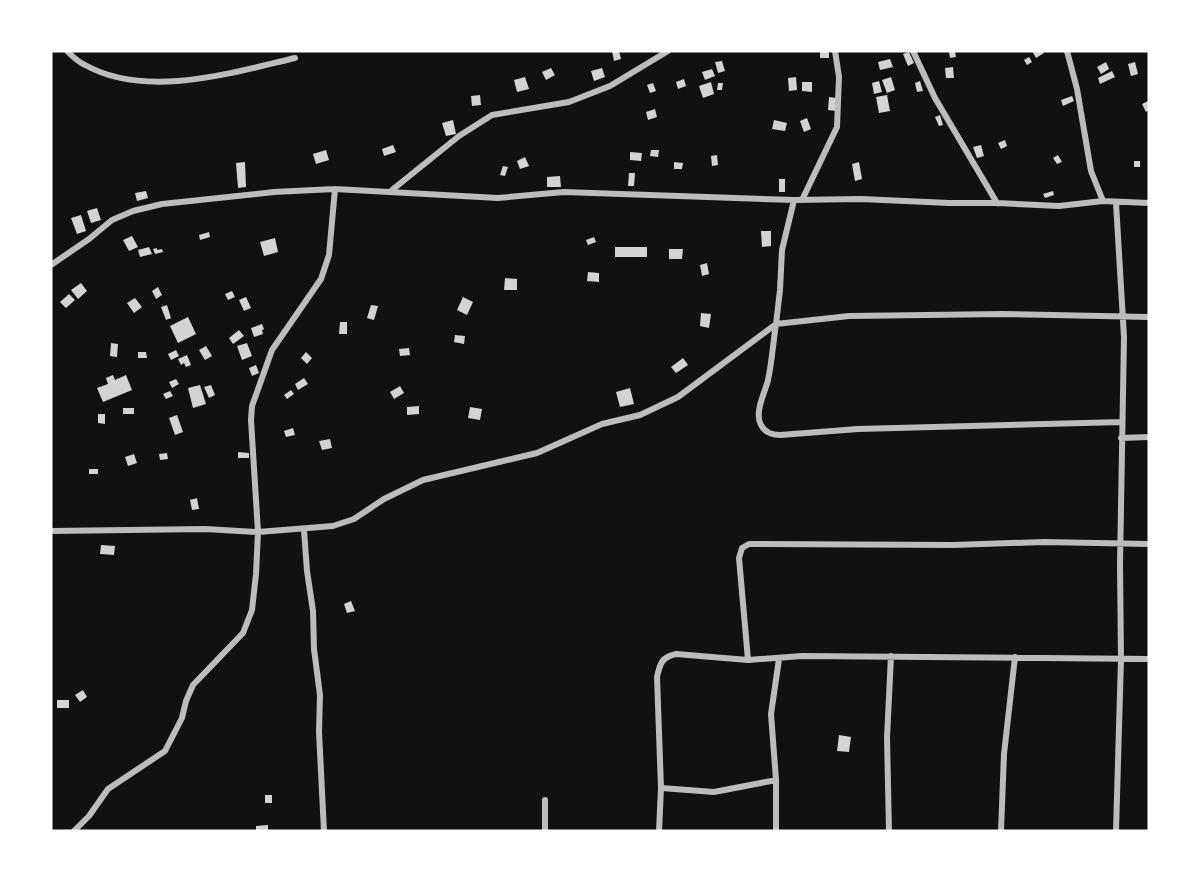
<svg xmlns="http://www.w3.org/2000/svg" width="1200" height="882" viewBox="0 0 1200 882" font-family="'Fira Sans',sans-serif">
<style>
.building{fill:#d3d3d3}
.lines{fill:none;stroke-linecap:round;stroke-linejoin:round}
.minor{stroke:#bcbcbc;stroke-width:6}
</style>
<rect width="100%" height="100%" fill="#111"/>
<path class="building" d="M612,51H619L621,59L614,61Z
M820,51H829V58H820Z
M955,51L956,57L950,58L949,52Z
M1032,51H1042L1044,53L1036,58Z
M909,52L914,63L908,66L903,54Z
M1029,57L1032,62L1027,65L1024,60Z
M890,59L893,67L880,70L878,62Z
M722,61L725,71L718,73L715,62Z
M1106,62L1109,69L1101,74L1097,67Z
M1135,62L1138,74L1131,76L1128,64Z
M953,67L954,78H946L945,68Z
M551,68L555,75L546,80L542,72Z
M602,68L605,77L594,81L591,71Z
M712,69L715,76L705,80L702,72Z
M1112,71L1115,77L1100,84L1098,78Z
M525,77L529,89L517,92L514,80Z
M796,77L797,90L789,91L788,78Z
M891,77L895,90L887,93L882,80Z
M684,79L686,86L678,89L676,82Z
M879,81L882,92L874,94L872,83Z
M920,81L923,91L917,92L915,83Z
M711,82L714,94L703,98L699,86Z
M802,82H812V92L802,91Z
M653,83L656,91L650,93L647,85Z
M718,83H723L722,90H717Z
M480,95L481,105L472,106L471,96Z
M887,95L890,111L879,113L876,97Z
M1072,96L1074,101L1063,106L1061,100Z
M829,97L837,98L836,111L828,110Z
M1148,101L1149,110L1146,112L1142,104Z
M655,109L657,117L648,120L646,112Z
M940,115L943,125L939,126L935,117Z
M807,118L811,129L804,132L800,121Z
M453,120L456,134L446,136L442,123Z
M774,120L787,123L785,131L772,129Z
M1005,140L1007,146L1001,149L998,143Z
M393,145L396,152L384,156L382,149Z
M981,145L984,156L977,158L973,147Z
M326,150L329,160L316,164L313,154Z
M651,150H659L658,157L650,156Z
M630,152L642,153L641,161L630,160Z
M717,155L718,165L712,166L711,156Z
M1058,155L1062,162L1057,164L1053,158Z
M525,157L529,166L520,169L517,161Z
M1134,161H1140V167H1134Z
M245,162L246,187L238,188L236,163Z
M674,162L683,163L682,169H674Z
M859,162L862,179L855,181L852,164Z
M503,166L508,167L505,176L500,175Z
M629,173H635L634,186H628Z
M560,176L561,187H547V177Z
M779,179H785V192H779Z
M146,191L148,198L137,201L135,193Z
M1053,191L1054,195L1045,198L1043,194Z
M97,208L101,220L91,223L87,211Z
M81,215L86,231L77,234L71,218Z
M761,231H771V246L762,247Z
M209,232L210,237L200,240L199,235Z
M132,236L138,247L129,251L123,240Z
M594,237L596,242L588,245L586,240Z
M275,238L278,252L264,256L260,242Z
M149,247L152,254L140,257L138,250Z
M615,247H647V257H615Z
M157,248V250L162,249L163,252L155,254L153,249Z
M669,249H683L682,259H669Z
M707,263L709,274L702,276L700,265Z
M588,272L599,273V282L587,281Z
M505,278L517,279V290H504Z
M81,283L87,291L78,299L71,290Z
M158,287L162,295L156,299L152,291Z
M232,291L235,297L228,300L225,294Z
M69,294L75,300L66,308L60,302Z
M246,297L251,308L244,311L239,300Z
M463,297L473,302L467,315L457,310Z
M135,298L142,307L134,313L127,303Z
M167,305L171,318L166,320L161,307Z
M371,305L378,306L374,320L367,318Z
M701,313L711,314L709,328L700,326Z
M188,317L196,334L178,343L170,326Z
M340,322H347V334H339Z
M262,324L264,329L262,330L263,334L254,337L251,328Z
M239,330L244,336L233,344L229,338Z
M455,335L465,336L464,344L454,342Z
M111,343L118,344L117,357L110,356Z
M247,343L252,356L242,360L237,346Z
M206,346L212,356L205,360L199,350Z
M409,348L410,355L400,356L399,349Z
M176,350L179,356L171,360L168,354Z
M138,352H146L147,358H138Z
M306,352L312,358L307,364L301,358Z
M187,355L191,365L186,367L184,363L181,365L178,359Z
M683,358L688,365L676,373L671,367Z
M256,365L259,373L252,376L249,368Z
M113,375L115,380L126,375L132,390L103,402L97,388L108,384L106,378Z
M304,378L308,384L298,390L295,384Z
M176,379L179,384L172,388L169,382Z
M200,385L206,404L193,408L188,388Z
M211,385L215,395L209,398L204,387Z
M400,386L404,393L394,399L390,392Z
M630,388L634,404L620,407L616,392Z
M291,390L294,394L287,399L284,395Z
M170,391L173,396L166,399L163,394Z
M419,406V414L407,415V407Z
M470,407L482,409L480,420L468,418Z
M123,408H134V414H123Z
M98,414H105V424L98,423Z
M177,415L183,432L175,435L169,418Z
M293,428L295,435L286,437L284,431Z
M330,439L332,448L322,450L319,441Z
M238,452L249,453V458H238Z
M167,453L168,459L160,460L159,454Z
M134,454L137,463L128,466L125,457Z
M89,469H98V474H89Z
M197,498L199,509L192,510L190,500Z
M101,545L115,546L114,555L100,554Z
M351,601L355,611L347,613L344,604Z
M83,690L87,697L80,702L75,695Z
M57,700H69V708H57Z
M839,735L851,737L849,752L837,751Z
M265,795H272V803H265Z
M268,825V831H256V826Z"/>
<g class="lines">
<path class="minor" d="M67,51C72,56 78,62 85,65C146,99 231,73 295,58
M913,51L935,98L997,203
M1067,51L1077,89L1091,171L1103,201
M392,190L459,136L492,115L569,102L610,86L668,51
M802,200L837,127L839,77L835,51
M51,265L89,239L112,220L133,211L162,204L274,192L335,189L498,198L564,192L794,200L861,199L949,203H997L1059,206L1103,201L1149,203
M1122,422L858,429L780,435C772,435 765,433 761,425C754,412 765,393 768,380C772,362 773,343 776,324L849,316L1003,314L1149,317
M1121,438L1149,437
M304,530L307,571L313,611L314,649L320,695L319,732L324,831
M51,531L205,529L258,532L251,420L252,406L272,350L321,279L329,255L335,189
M748,660L739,558L742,548L749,544L953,545L1044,542L1149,544
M661,788L714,792L776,780
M545,800V831
M74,831L89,816L108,789L165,751L182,718L186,701L193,685L243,633L252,610L256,574L258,532L333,526L354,519L384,499L423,480L537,453L602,424L640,415L678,397L776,324L780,290L782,250L794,200
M659,831L661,788L657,677C660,663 662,657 676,654L748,660L802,656L1149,659
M776,831V780L771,714L779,659
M889,831L887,738L891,656
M1001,831L1004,754L1015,657
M1116,831L1121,659L1120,564L1124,337L1116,203"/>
</g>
<rect width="1200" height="882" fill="none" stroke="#ffffff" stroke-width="105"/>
</svg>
